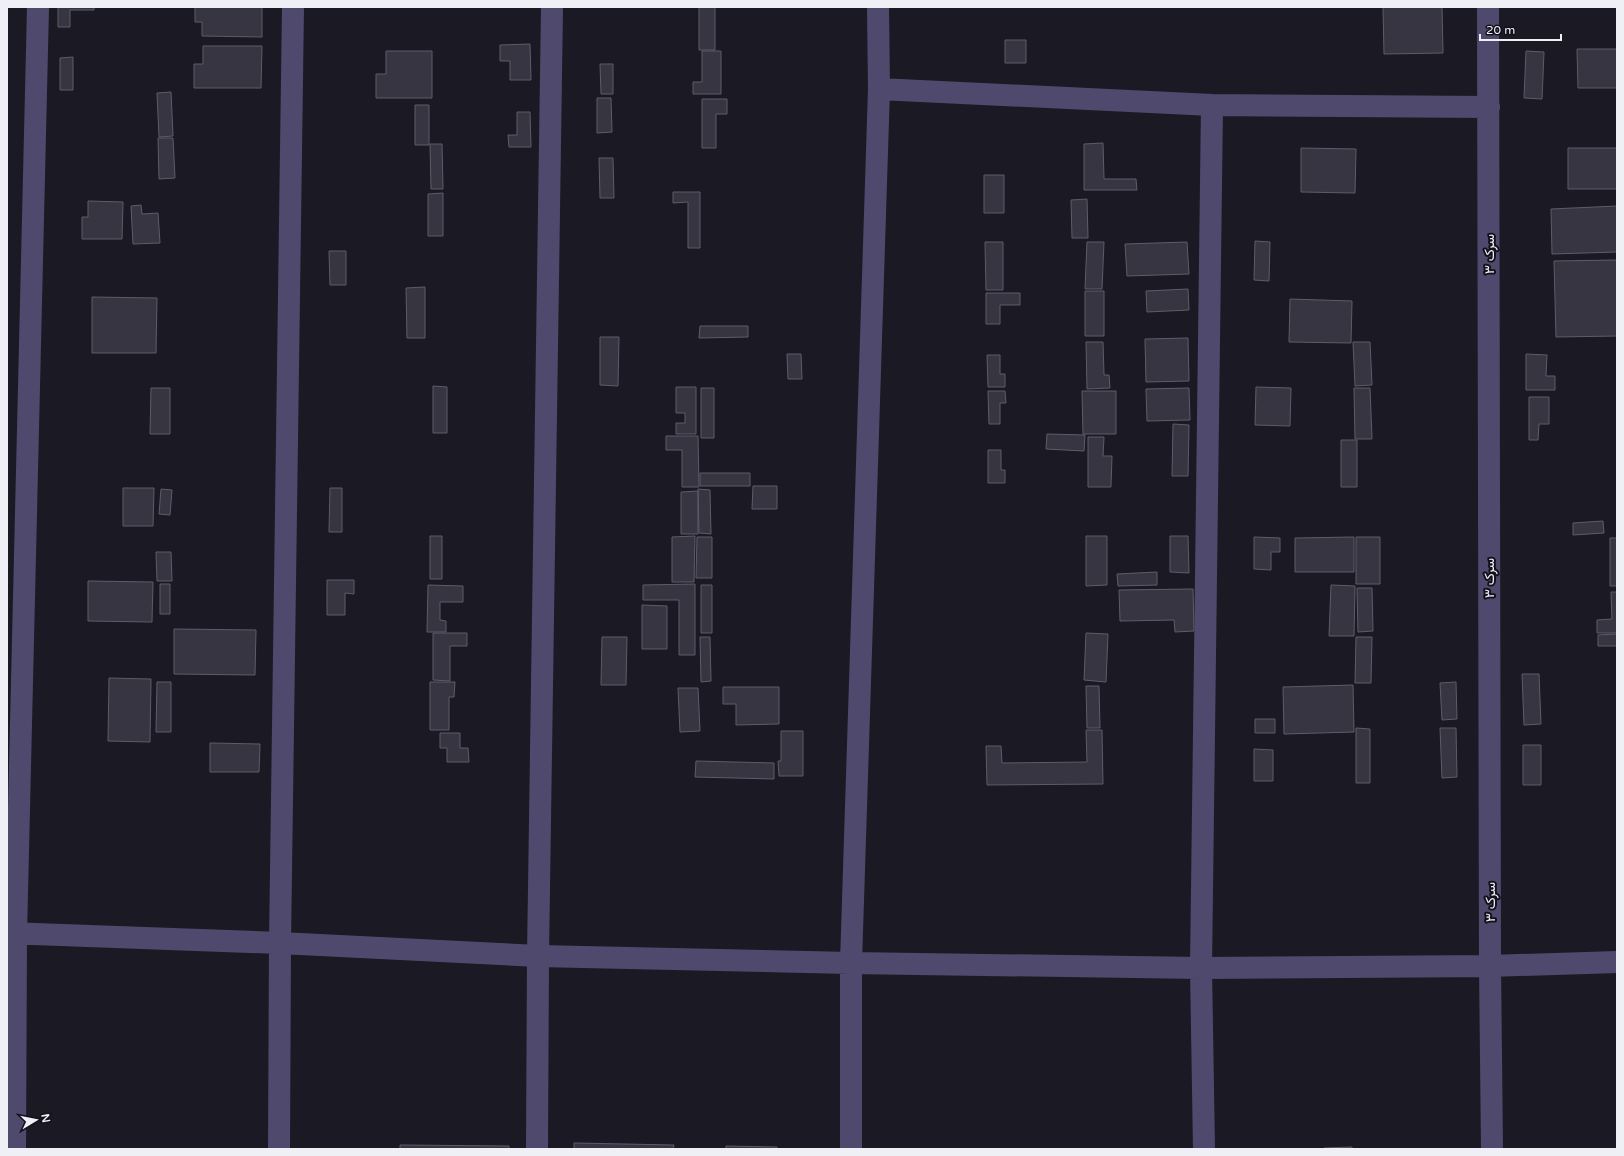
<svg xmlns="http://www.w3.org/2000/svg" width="1624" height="1156" viewBox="0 0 1624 1156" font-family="'Varela Round',Vazirmatn,sans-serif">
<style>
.building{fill:#363541;stroke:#5d5c69}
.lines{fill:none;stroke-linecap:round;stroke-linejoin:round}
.minor{stroke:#4f4a6d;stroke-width:22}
.labels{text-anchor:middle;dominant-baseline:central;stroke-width:4;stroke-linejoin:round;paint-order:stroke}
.street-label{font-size:14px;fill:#efeff6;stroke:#12111b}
</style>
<rect width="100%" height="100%" fill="#1b1a24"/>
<path class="building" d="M58,7H94V10H70V27H58Z
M195,7H262V37L202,36V22H195Z
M699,7H715V50H699Z
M1383,7H1442L1443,53L1384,54Z
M1005,40H1026V63H1005Z
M530,44L531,80H510V61H500V45Z
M203,46H262L261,88H194V64H203Z
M1577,49H1617V88H1578Z
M386,51H432V98H376V74H386Z
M702,51H721V94H693V82H702Z
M1526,51L1544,52L1542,99L1524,98Z
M73,57V90H60V58Z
M600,64H613V94H601Z
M171,92L173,136L159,137L157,93Z
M597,98H611L612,132L597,133Z
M702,99H727V114H716V148H702Z
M415,105H429V145H415Z
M517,112H530L531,147H509L508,135H517Z
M158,138H173L175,178L159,179Z
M1103,143L1104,179H1136L1137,190H1084V144Z
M430,144H442L443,189H431Z
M1301,148L1356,149L1355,193L1301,192Z
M1568,148H1617V189H1568Z
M599,158H613L614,198H600Z
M984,175H1004V213H984Z
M673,192H700V248H688V202L673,203Z
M443,193V236H428V194Z
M1087,199L1088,238H1072L1071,200Z
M88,201L123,202L122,239H82V217H88Z
M141,205L142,214L158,213L160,243L133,244L131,206Z
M1617,206V252L1552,254L1551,209Z
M1255,241L1270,242L1269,281L1254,280Z
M985,242H1003V290H986Z
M1087,242H1104L1102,289H1085Z
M1187,242L1189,274L1127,276L1125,244Z
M329,251H346V285H330Z
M1617,260V336L1556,337L1554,261Z
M425,287V338H407L406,288Z
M1188,289L1189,310L1147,312L1146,291Z
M1085,291H1104V336H1085Z
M986,293H1020V305H1000V324H986Z
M92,297L157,298L156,353H92Z
M1290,299L1352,301L1351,343L1289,342Z
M700,326H748V337L699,338Z
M600,337H619L618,386L600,385Z
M1188,338L1189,381L1146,382L1145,339Z
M1086,342H1103L1104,375H1109L1110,388L1087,389Z
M1353,342H1370L1372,385L1355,386Z
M787,354H801L802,379H788Z
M1526,354L1547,355L1546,376H1555V390H1526Z
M987,355H1000V374H1005V387H988Z
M433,386L447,387V433H433Z
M676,387H696V434H676V423H685V413H676Z
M1256,387L1291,388L1290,426L1255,425Z
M151,388H170V434H150Z
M701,388H714V438H701Z
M1189,388L1190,420L1147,421L1146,389Z
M1354,388H1370L1372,439H1355Z
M988,391H1005L1006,403H1000V424H989Z
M1082,391H1116V434H1083Z
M1529,397H1549V424H1539L1538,440H1529Z
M1173,424L1189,425L1188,476H1172Z
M1047,434L1085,435L1084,451L1046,449Z
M666,436H698L699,487H682V450H666Z
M1088,437H1104L1103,456H1112L1111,487H1088Z
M1341,440H1357V487H1341Z
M988,450H1001V470H1005V483H988Z
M700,473H750V486H700Z
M753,486H777V509H752Z
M123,488H154L153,526H123Z
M330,488H342V532H329Z
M161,489L172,490L170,515L159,514Z
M698,489L710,490L711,534L699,533Z
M698,491V534H681V492Z
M1603,521L1604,533L1573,535V523Z
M430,536H442V579H430Z
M695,536L694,582H672V537Z
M1086,536H1107V585L1086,586Z
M1170,536H1188L1189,573L1170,572Z
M697,537H712V578H696Z
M1254,537L1280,538V552H1271V570L1254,569Z
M1354,537V572H1295V538Z
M1356,537H1380V584H1356Z
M1610,538H1617V586H1610Z
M156,552H171L172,581H157Z
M1157,572V585L1118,586L1117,574Z
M327,580H354V594L345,593V615H327Z
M88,581L153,582L152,622L88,621Z
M160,584H170V614H160Z
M695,584V655H679V600H643V585Z
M428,585L463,586V602H440V620L446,621V632H427Z
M701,585H712V633H701Z
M1331,585L1355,586L1354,636H1329Z
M1357,588H1372L1373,631L1358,632Z
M1193,589L1194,631L1175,632L1174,620L1120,621L1119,590Z
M1611,592H1617V633H1597V620L1612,619Z
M642,605L667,606V649H642Z
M174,629L256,630L255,675L174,674Z
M433,633H467V646H450V681L433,680Z
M1086,633L1108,634L1106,682L1084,680Z
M1617,634V646H1598V635Z
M602,637H627L626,685H601Z
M700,637H710L711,681L701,682Z
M1356,637H1372L1371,683H1355Z
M1522,674H1539L1541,724L1524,725Z
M109,678L151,679L150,742L108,741Z
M157,682H171V732H156Z
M430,682H455L454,697H449V730H430Z
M1456,682L1457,719L1442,720L1440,683Z
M1353,685L1354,732L1284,734L1283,687Z
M1086,686H1099L1100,728H1087Z
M723,687H779V724L736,725V704H723Z
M678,688H698L700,731L680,732Z
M1255,719H1275V733H1255Z
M1356,728L1370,729V783H1356Z
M1440,728H1456L1457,777L1442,778Z
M1086,730H1102L1103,784L987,785L986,746H1001L1002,763L1087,762Z
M781,731H803V776H779L778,761H781Z
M440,733H460V748H468L469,762H447V748H440Z
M210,743L260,744L259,772H210Z
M1523,745H1541V785H1523Z
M1254,749L1273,750V781H1254Z
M696,761L774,763V779L695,777Z
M574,1143L674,1145L673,1149H574Z
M400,1145L509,1146V1149H400Z
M726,1146L777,1147V1149H726Z
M1352,1147V1149H1324V1148Z"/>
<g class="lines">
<path class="minor" d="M1488,7L1490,966L1492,1149
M879,89L1212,105L1489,107
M7,933L280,943L538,956L851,963L1201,968L1490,966L1617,962
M15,1149L16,935L38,7
M279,1149L280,943L293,7
M537,1149L538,956L552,7
M851,1149V963L879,89L878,7
M1204,1149L1201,968L1212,105"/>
</g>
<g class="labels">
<g class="street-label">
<text transform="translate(1489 254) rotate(-90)">سرک ۳</text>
<text transform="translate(1489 578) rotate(-90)">سرک ۳</text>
<text transform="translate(1490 902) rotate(-90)">سرک ۳</text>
</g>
</g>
<rect width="1624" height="1156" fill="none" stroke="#efeff6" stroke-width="16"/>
<g transform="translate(36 1120) rotate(80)" stroke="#12111b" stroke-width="3" paint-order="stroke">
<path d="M0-3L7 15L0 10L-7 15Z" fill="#efeff6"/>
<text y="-6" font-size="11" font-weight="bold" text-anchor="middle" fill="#efeff6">N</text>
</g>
<path d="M1480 34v6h81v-6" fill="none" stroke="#efeff6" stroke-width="2"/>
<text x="1486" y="34" font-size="12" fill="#efeff6" stroke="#12111b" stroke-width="3" paint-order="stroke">20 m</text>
</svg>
